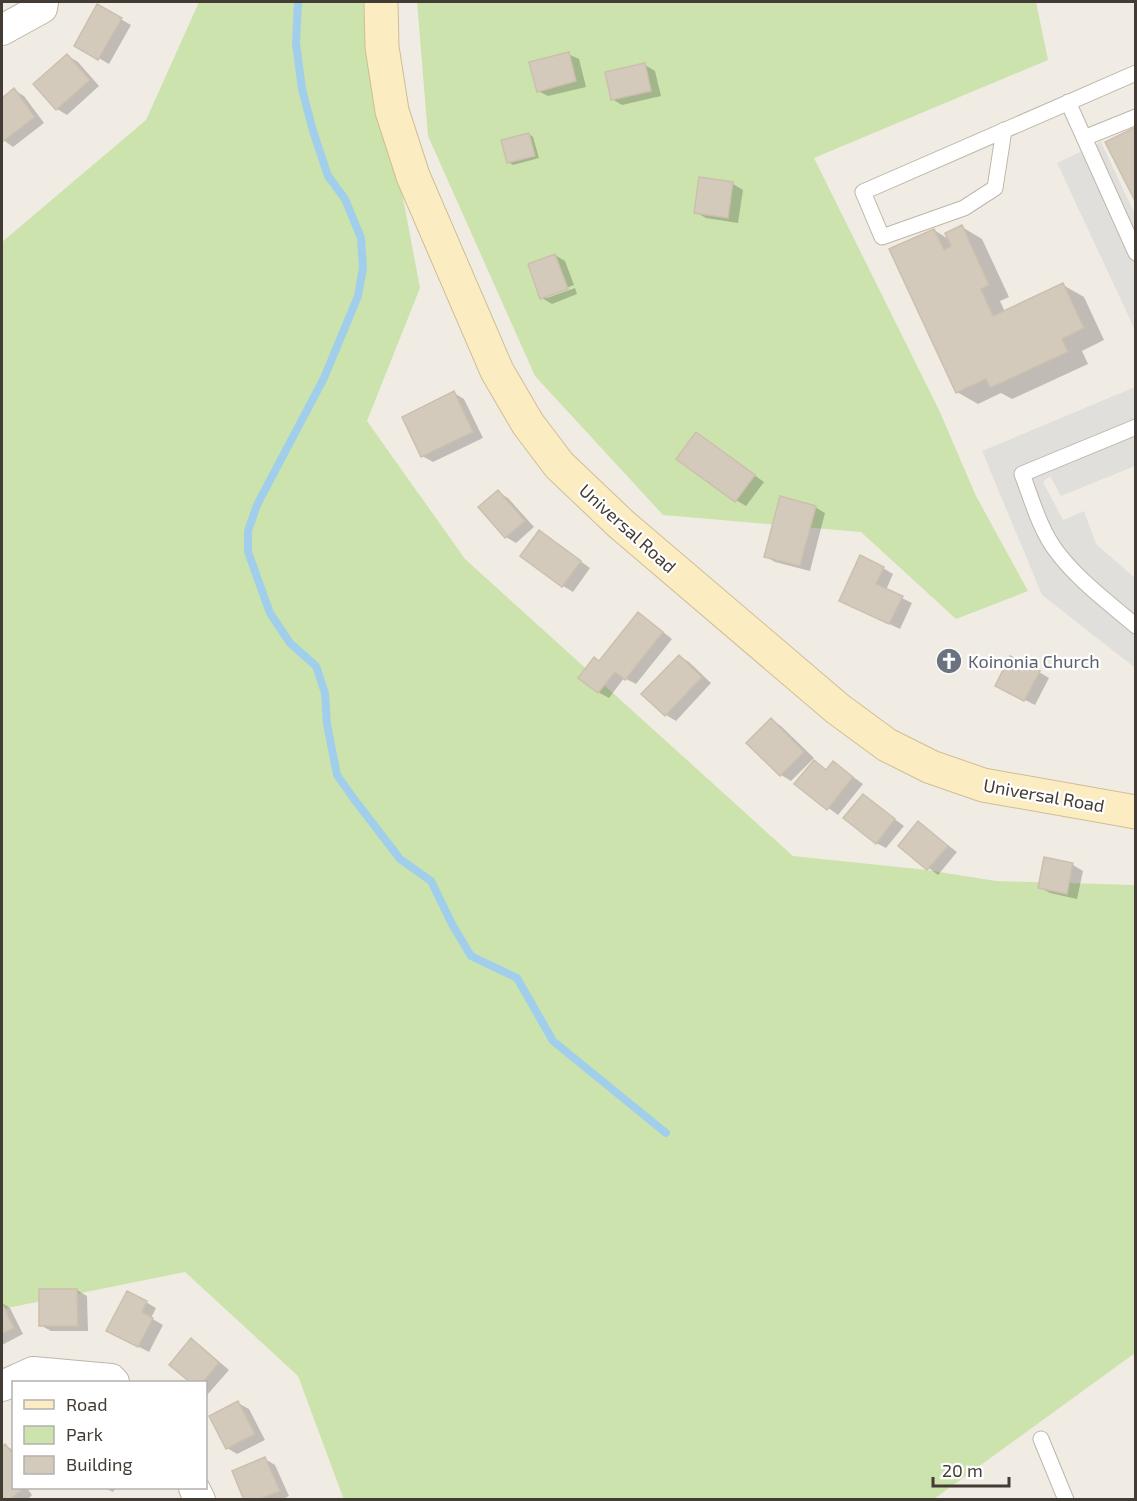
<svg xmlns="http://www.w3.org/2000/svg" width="1137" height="1501" viewBox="0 0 1137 1501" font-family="'Exo 2',sans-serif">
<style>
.green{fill:#cce3ad}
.parking{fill:#e1dfdc}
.shadow{fill:#0003}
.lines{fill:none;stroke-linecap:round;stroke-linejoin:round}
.stream{stroke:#a1cfeb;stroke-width:8}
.building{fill:#d4cabc;stroke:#ccbfad;stroke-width:1.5}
.lane-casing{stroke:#beb6a9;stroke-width:17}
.street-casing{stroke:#beb6a9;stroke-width:32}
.secondary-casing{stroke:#cfbe95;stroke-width:35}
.lane{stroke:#fff;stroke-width:15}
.street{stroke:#fff;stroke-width:30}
.secondary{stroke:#fbecc2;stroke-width:33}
.labels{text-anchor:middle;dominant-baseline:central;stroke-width:4.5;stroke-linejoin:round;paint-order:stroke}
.street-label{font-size:18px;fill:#423c34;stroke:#fff}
.worship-label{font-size:18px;fill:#5b616d;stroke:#fff;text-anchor:start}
</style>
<rect width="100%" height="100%" fill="#f1ece3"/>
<path class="green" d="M199,2H366L420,288L367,421L465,559L793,856L927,870L996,881L1135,885V1353L934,1499L344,1500L298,1376L185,1272L2,1309V242L146,120Z
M417,2H1036L1048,60L814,158L939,410L976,496L1028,591L956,619L861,532L663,515L535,376L428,136Z"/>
<path class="parking" d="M1101,142L1135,214V330L1057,163Z
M1135,387V466L1061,496L1050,476L1043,482L1063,520L1084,511L1096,544L1135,578L1134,667L1042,595L982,451Z"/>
<path class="shadow" d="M98,6L131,25L109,64L76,45Z
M568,54L579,59L586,87L548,96L538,91Z
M68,56L78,62L99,86L67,115L57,109Z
M645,65L655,71L661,96L622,105L612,99Z
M14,90L24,96L44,123L13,147L2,139V100Z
M529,134L533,137L539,158L513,165L508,162Z
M733,184L743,190L738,223L706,218L695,212Z
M962,227L982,239L1009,297L1000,301L1005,312L1063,285L1084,297L1104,340L1082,351L1088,364L1012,399L1001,393L978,404L957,392L934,230L950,240Z
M555,255L565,261L574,285L547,295V298L575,288L577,294L552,304L542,298Z
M454,393L464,399L483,438L433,462L422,456Z
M697,434L764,482L746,506L736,500Z
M498,492L508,498L534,527L516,543L506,537Z
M815,507L825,513L810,571L775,562L765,556Z
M540,532L590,568L573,592L563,586Z
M883,568L893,574L886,590L912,603L900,629L851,606Z
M648,620L672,639L636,684L624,678L609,698L598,692L600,662Z
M679,656L689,662L711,683L676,721L666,715Z
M1039,672L1049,678L1035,705L1007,691Z
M771,720L781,726L814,758L791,781L781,775L748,743Z
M814,762L827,771L834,763L863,784L838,815L796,784Z
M863,796L904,826L886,848L876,843Z
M919,823L957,852L938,875L900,846Z
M1045,859L1073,865L1083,871L1077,899L1050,893L1039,887Z
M77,1290L87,1296L88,1331H51L40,1325Z
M146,1302L156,1308L151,1318L163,1325L149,1352L118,1336Z
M2,1303L10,1308L23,1334L2,1345Z
M191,1340L201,1346L229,1370L208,1394L206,1392V1382H192L171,1364Z
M238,1403L249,1409L265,1440L237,1454L227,1448Z
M5,1446L14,1450V1488H27L32,1495L27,1500H2V1449Z
M265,1459L275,1465L289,1496L281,1500H245Z
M105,1488H116L113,1492Z"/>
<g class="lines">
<path class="stream" d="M298,2L296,43L302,89L313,131L328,176L345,199L361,238L363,268L358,296L324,378L257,505L248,531V552L270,613L290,643L316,666L325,693L327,724L337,775L354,799L400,859L431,881L452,924L471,956L517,978L553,1041L666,1133"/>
</g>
<path class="building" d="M97,4L122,18L98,60L74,46Z
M569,52L576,81L537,92L529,62Z
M67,54L90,80L56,110L33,84Z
M645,63L651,91L611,100L605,72Z
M14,88L35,117L2,142V98Z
M1136,127V203L1105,142Z
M529,133L535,156L507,163L501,140Z
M699,177L733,182L728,218L694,213Z
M962,225L989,285L981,289L993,316L1063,283L1084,328L1062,339L1068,352L990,388L986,379L956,393L889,249L934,229L944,250L951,246L945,233Z
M555,254L568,289L540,299L528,264Z
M454,391L473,432L421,457L402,417Z
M696,432L755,475L735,502L676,459Z
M498,490L525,521L505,538L478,507Z
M780,496L816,506L800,566L764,557Z
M539,530L581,561L562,587L520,556Z
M860,555L884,567L876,584L903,596L889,624L839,601Z
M638,612L663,632L625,680L615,672L598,693L578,678L594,657L599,661Z
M679,655L702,677L665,716L641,694Z
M1010,656L1040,671L1024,701L995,686Z
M771,718L804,752L780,776L746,743Z
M814,760L826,770L833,761L853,777L827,810L794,784Z
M863,794L895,819L876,844L843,818Z
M918,821L948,846L927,870L898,846Z
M1044,857L1073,863L1067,894L1038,888Z
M39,1289H77L78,1326H39Z
M127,1291L147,1301L142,1312L153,1318L138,1347L106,1331Z
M2,1303L14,1328L2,1334Z
M191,1338L219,1363L203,1382H190L169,1365Z
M238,1401L255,1434L226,1449L209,1416Z
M5,1444L14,1455V1488L23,1489L9,1500H2V1447Z
M265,1457L280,1491L258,1500H244L232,1471Z"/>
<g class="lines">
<g class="lane-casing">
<path id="lane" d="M1068,102L1136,253
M1004,130L995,188L964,208L882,237L863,192L1136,73
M1084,138L1136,117
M1136,427L1022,474C1032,500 1040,530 1057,552C1078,580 1109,603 1136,626
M1041,1439L1066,1500"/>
</g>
<g class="street-casing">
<path id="street" d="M2,30L42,8L43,2
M2,1386L33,1372L111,1379L114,1382
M194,1488L200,1500"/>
</g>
<g class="secondary-casing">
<path id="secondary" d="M381,2L382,47L392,111L413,176L497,371L528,424L559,465L621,524L838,709L887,745L931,767L983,785L1136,812"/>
</g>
<use href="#lane" class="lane"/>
<use href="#street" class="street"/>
<use href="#secondary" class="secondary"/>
</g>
<defs>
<g id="church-disc" transform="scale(1.35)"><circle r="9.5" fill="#6b7280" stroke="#fff"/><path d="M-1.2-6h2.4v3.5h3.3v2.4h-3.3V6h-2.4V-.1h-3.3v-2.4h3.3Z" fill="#fff"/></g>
</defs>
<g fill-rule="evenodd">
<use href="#church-disc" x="949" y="661"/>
</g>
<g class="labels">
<g class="street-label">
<text transform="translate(628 528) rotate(42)">Universal Road</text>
<text transform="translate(1044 795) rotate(10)">Universal Road</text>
</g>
<g class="worship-label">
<text x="968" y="661">Koinonia Church</text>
</g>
</g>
<rect width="1137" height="1501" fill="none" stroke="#423c34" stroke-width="6"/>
<rect x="12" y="1381" width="195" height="108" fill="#ffffff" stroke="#b3b1ae" stroke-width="1.5"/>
<rect x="24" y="1400" width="30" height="9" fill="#fbecc2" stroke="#b3b1ae" stroke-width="1.5"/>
<text x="66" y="1411" font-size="18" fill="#423c34">Road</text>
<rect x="24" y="1426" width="30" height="18" fill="#cce3ad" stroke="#b3b1ae" stroke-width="1.5"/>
<text x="66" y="1441" font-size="18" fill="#423c34">Park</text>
<rect x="24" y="1456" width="30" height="18" fill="#d4cabc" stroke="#b3b1ae" stroke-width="1.5"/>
<text x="66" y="1471" font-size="18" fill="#423c34">Building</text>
<path d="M933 1477v9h76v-9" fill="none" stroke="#423c34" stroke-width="3"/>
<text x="942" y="1477" font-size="18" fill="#423c34" stroke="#ffffff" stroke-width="4.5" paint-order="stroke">20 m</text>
</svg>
